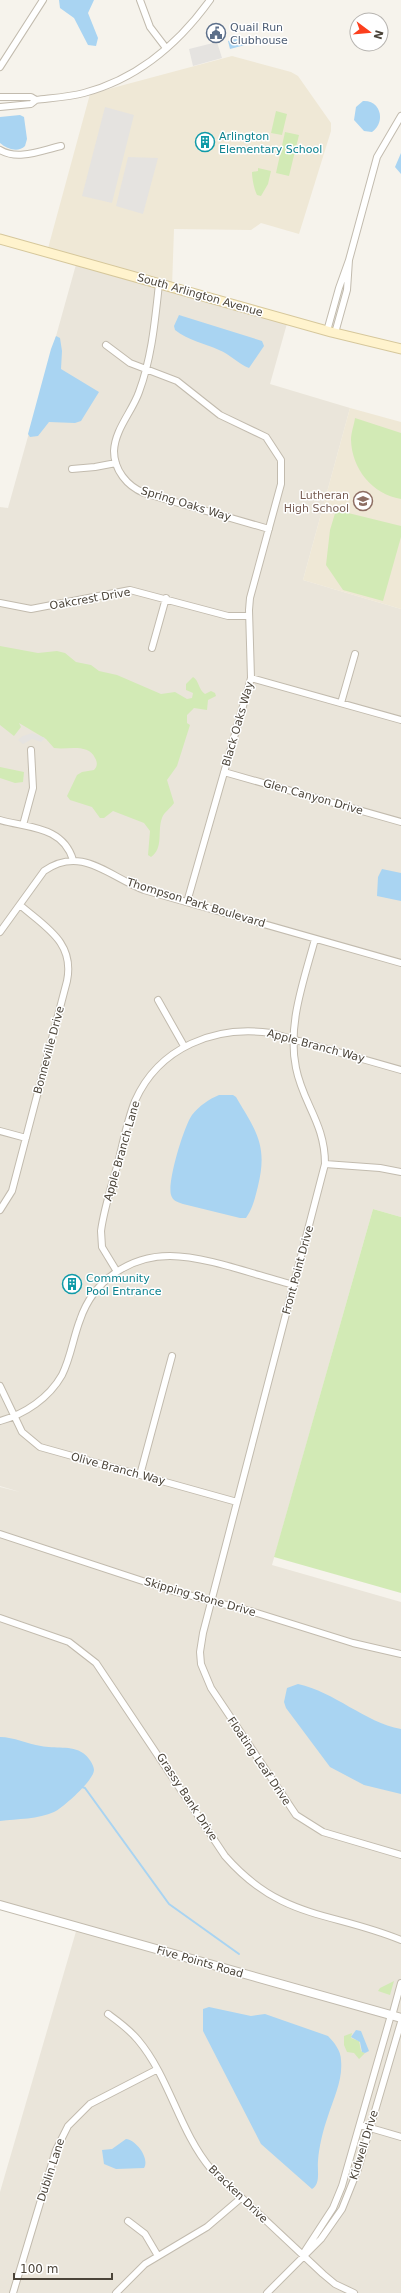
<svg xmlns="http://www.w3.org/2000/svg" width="401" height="2293" viewBox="0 0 401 2293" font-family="'DejaVu Sans',sans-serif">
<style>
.residential{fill:#eae5da}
.education{fill:#efe8d6}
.green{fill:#d2eab5}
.parking{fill:#e5e3e0}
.water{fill:#a9d4f2}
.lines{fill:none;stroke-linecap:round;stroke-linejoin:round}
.stream{stroke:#a9d4f2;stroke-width:2}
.minor-casing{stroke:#c2bbae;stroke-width:8}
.tertiary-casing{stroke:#c2bbae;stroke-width:10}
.secondary-casing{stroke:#d6c79b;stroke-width:11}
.minor{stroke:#fff;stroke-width:6}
.tertiary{stroke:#fff;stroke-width:8}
.secondary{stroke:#fff3cd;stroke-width:9}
.labels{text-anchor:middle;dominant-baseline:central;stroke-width:3;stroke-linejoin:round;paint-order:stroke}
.service-label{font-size:11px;fill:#4e5e75;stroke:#fff;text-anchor:start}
.culture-label{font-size:11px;fill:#0d838f;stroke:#fff;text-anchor:start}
.street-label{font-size:11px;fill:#4b4439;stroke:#fff}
.education-label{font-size:11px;fill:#785e54;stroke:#fff;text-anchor:end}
</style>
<rect width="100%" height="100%" fill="#f6f3ec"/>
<path class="residential" d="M77,261L288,320L270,384L350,408L303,580L401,609V1217L373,1209L272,1565L401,1602V2293H0V2192L77,1928L0,1906V1487L20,1492L0,1486V507L8,508Z"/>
<path class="education" d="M232,56L291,72L298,76L331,123V131L299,234L261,223L251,230L174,229L172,287L47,252L90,94Z
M350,408L401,422V609L303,580Z"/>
<path class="green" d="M276,111L287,114L282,135L271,133Z
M285,132L299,135L289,176L276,173Z
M258,168L271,171L268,184L261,196L257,195C254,189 252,178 252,172L258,171Z
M355,418L401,433V499C372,494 352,469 351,440C351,433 354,425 355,418Z
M336,510L401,526V537L383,601L343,590L326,565L330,530Z
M0,646L38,653L57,651L65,653L76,662L91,665L99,671L117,675L161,694L175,692L187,699L192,698L193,693L186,690V684L193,677C199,680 198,689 205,694L211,691L215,693L216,696L208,700L207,710L194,708L187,715V723L190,725L177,766L167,780L174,803C171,808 164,812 162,818C157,831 164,848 151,857L148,855L150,831L144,823L113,811L104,818H100L92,807L70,800L67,796L77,775L82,772L94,770C97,767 98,763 95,758C88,743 68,750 54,748L46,739L19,723L21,727L14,736L0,725Z
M0,767L24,772L23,782L15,783L0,778Z
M373,1209L401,1217V1593L274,1557Z
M394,1981L390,1995L378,1991L380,1988Z
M352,2033L351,2038L359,2041L361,2051L365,2053L359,2059L354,2053L347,2052L344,2045V2036Z"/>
<path class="parking" d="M217,42L222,58L193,66L189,49Z
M105,107L134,115L112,203L82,196Z
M128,157L158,158L143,214L116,206Z
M32,733L45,738L41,742L32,739L23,744L18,740L23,736Z"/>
<path class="water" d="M59,0H94L88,13L98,38L96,46L88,45L74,18L60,8Z
M243,37L245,45L230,49L228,41Z
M363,101C381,100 386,122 372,132L364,131L354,120L356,107Z
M20,115L24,117L27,139L25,146C18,153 7,149 0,143V117Z
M401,153V174L395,167Z
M179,315L262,341L264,346L249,368C238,364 230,354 219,350C204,343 189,341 175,330L174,326Z
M56,336L60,338L62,351L61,369L99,392L81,421L75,423L49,422L38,436L30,437L28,434L51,349Z
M382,869L401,873V901L377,896L378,877Z
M219,1095H233L236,1097C256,1131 268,1145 258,1186C255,1198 253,1208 246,1218H240L183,1204C177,1202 173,1201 171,1195C167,1182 184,1126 192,1115C199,1106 209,1099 219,1095Z
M298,1684C335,1692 364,1722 401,1729V1794L364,1785L330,1767L286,1708L284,1702L287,1688Z
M0,1737C14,1737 27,1744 41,1746C54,1749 72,1745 83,1753C88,1756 94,1765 94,1770C94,1780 63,1808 54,1812C39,1819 17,1819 0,1821Z
M209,2007L251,2016L265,2014L328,2036C334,2042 341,2051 341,2060C343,2080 334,2097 328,2116C323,2130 319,2147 318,2161C317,2170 321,2184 312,2189L261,2144L203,2031V2009Z
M356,2030L361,2031L369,2051L365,2053L362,2052L360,2042L351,2037Z
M126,2139C136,2140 150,2158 144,2168L116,2169L104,2164L102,2150L112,2149Z"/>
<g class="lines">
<path class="stream" d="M82,1787L85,1788L169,1904L239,1954"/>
<g class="minor-casing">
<path id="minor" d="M140,0L150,27L166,48
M0,67L43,0
M0,97H31L36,100C52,98 69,97 84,93C137,79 179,43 210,0
M0,107L31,104L36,100
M0,150C18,161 42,150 61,146
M349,260L377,157L401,116
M159,284C155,320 152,357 139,392C132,412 115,429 114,451C114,470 127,486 144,493L269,529
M327,331L339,288L349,260L347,290L335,333
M106,345L130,363L177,381L220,415L266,437L281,460V484L250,598L249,610L251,678L187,902
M72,469L95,467L116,463
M0,603L31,609L130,590L228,616H249
M152,648L166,598
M251,678L401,720
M341,703L355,654
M224,772L401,822
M0,820C28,828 63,826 73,860
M23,825L33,788L31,750
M0,932L44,871C81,845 108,876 144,890L401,963
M315,939C304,980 287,1025 296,1068C303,1104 325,1123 325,1164L203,1633L200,1652L201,1664L211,1688L296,1815L323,1832L401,1855
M158,1000L184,1046
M0,1131L26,1138
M325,1164L380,1168L401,1172
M0,1210L12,1191L67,981C75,942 45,927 20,905
M116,1270L102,1247L101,1231C104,1208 112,1185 118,1163C123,1143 127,1121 135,1101C159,1047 215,1025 271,1033L401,1070
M0,1386L22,1432L40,1447L237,1502
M0,1421C25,1414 49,1398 62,1375C71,1357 73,1338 80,1320C93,1281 129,1256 170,1256C206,1256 258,1276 294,1285
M140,1475L172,1356
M0,1534L173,1591L257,1613L353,1643L401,1654
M0,1618L69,1642L96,1663L225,1856C281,1920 330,1911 401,1940
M108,2014C119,2022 129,2029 138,2040C170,2078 179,2131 211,2169L323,2274L335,2284L354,2293
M392,2016L401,1983
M360,2125L401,2137
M128,2221L145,2234L158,2256
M305,2251L333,2208L342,2186L391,2015
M13,2293L56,2150L68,2126L90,2104L156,2070
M116,2293L145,2264L207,2227L241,2198
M267,2293L321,2239L342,2209L358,2169L401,2022"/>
</g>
<g class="tertiary-casing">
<path id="tertiary" d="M0,1905L401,2018"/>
</g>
<g class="secondary-casing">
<path id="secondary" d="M0,239L331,332L401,349"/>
</g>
<use href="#minor" class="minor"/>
<use href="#tertiary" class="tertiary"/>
<use href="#secondary" class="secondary"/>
</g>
<defs>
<g id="civic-ring" transform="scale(1)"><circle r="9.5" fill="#fff" stroke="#5c6f8a" stroke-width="1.5"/><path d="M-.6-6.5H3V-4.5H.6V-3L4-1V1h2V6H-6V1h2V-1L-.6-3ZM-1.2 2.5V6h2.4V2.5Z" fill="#5c6f8a"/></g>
<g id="building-ring" transform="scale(1)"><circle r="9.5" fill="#fff" stroke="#0f9aa8" stroke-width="1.5"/><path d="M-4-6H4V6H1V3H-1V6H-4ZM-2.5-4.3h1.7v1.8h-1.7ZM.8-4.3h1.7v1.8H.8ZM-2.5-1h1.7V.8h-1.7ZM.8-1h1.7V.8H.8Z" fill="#0f9aa8"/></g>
<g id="school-ring" transform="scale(1)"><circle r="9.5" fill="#fff" stroke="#8d6e63" stroke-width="1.5"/><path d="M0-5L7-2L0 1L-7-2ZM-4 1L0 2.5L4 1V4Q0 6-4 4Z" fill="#8d6e63"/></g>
</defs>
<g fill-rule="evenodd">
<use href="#civic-ring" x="216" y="33"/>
<use href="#building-ring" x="205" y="142"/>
<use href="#school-ring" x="363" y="501"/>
<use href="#building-ring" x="72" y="1284"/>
</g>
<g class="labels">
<g class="service-label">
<text x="230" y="27">Quail Run<tspan x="230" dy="13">Clubhouse</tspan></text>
</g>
<g class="culture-label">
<text x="219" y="136">Arlington<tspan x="219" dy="13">Elementary School</tspan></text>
<text x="86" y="1278">Community<tspan x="86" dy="13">Pool Entrance</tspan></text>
</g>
<g class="street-label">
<text transform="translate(200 295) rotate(16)">South Arlington Avenue</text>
<text transform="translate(186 504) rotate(17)">Spring Oaks Way</text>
<text transform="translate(90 599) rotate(-10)">Oakcrest Drive</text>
<text transform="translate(238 724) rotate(-74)">Black Oaks Way</text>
<text transform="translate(313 797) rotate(16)">Glen Canyon Drive</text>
<text transform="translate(196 903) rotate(17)">Thompson Park Boulevard</text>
<text transform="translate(316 1046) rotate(15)">Apple Branch Way</text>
<text transform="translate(49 1050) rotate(-75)">Bonneville Drive</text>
<text transform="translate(122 1151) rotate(-74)">Apple Branch Lane</text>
<text transform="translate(298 1270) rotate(-75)">Front Point Drive</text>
<text transform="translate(118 1469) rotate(15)">Olive Branch Way</text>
<text transform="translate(200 1597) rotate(16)">Skipping Stone Drive</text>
<text transform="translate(259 1761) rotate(56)">Floating Leaf Drive</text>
<text transform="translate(187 1797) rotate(57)">Grassy Bank Drive</text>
<text transform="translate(200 1962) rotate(16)">Five Points Road</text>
<text transform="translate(364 2145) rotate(-73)">Kidwell Drive</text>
<text transform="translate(51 2170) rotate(-72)">Dublin Lane</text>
<text transform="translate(238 2194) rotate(44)">Bracken Drive</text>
</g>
<g class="education-label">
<text x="349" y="495">Lutheran<tspan x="349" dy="13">High School</tspan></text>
</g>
</g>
<g transform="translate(369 32) rotate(106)"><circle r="19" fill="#ffffff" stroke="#b7b4b0"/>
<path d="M0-3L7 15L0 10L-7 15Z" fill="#fc3f1d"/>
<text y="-6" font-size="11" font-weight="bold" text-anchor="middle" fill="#4b4439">N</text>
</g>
<path d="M14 2273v6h98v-6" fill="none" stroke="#4b4439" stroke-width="2"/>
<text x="20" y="2273" font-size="12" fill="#4b4439" stroke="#ffffff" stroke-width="3" paint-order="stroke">100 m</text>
</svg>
